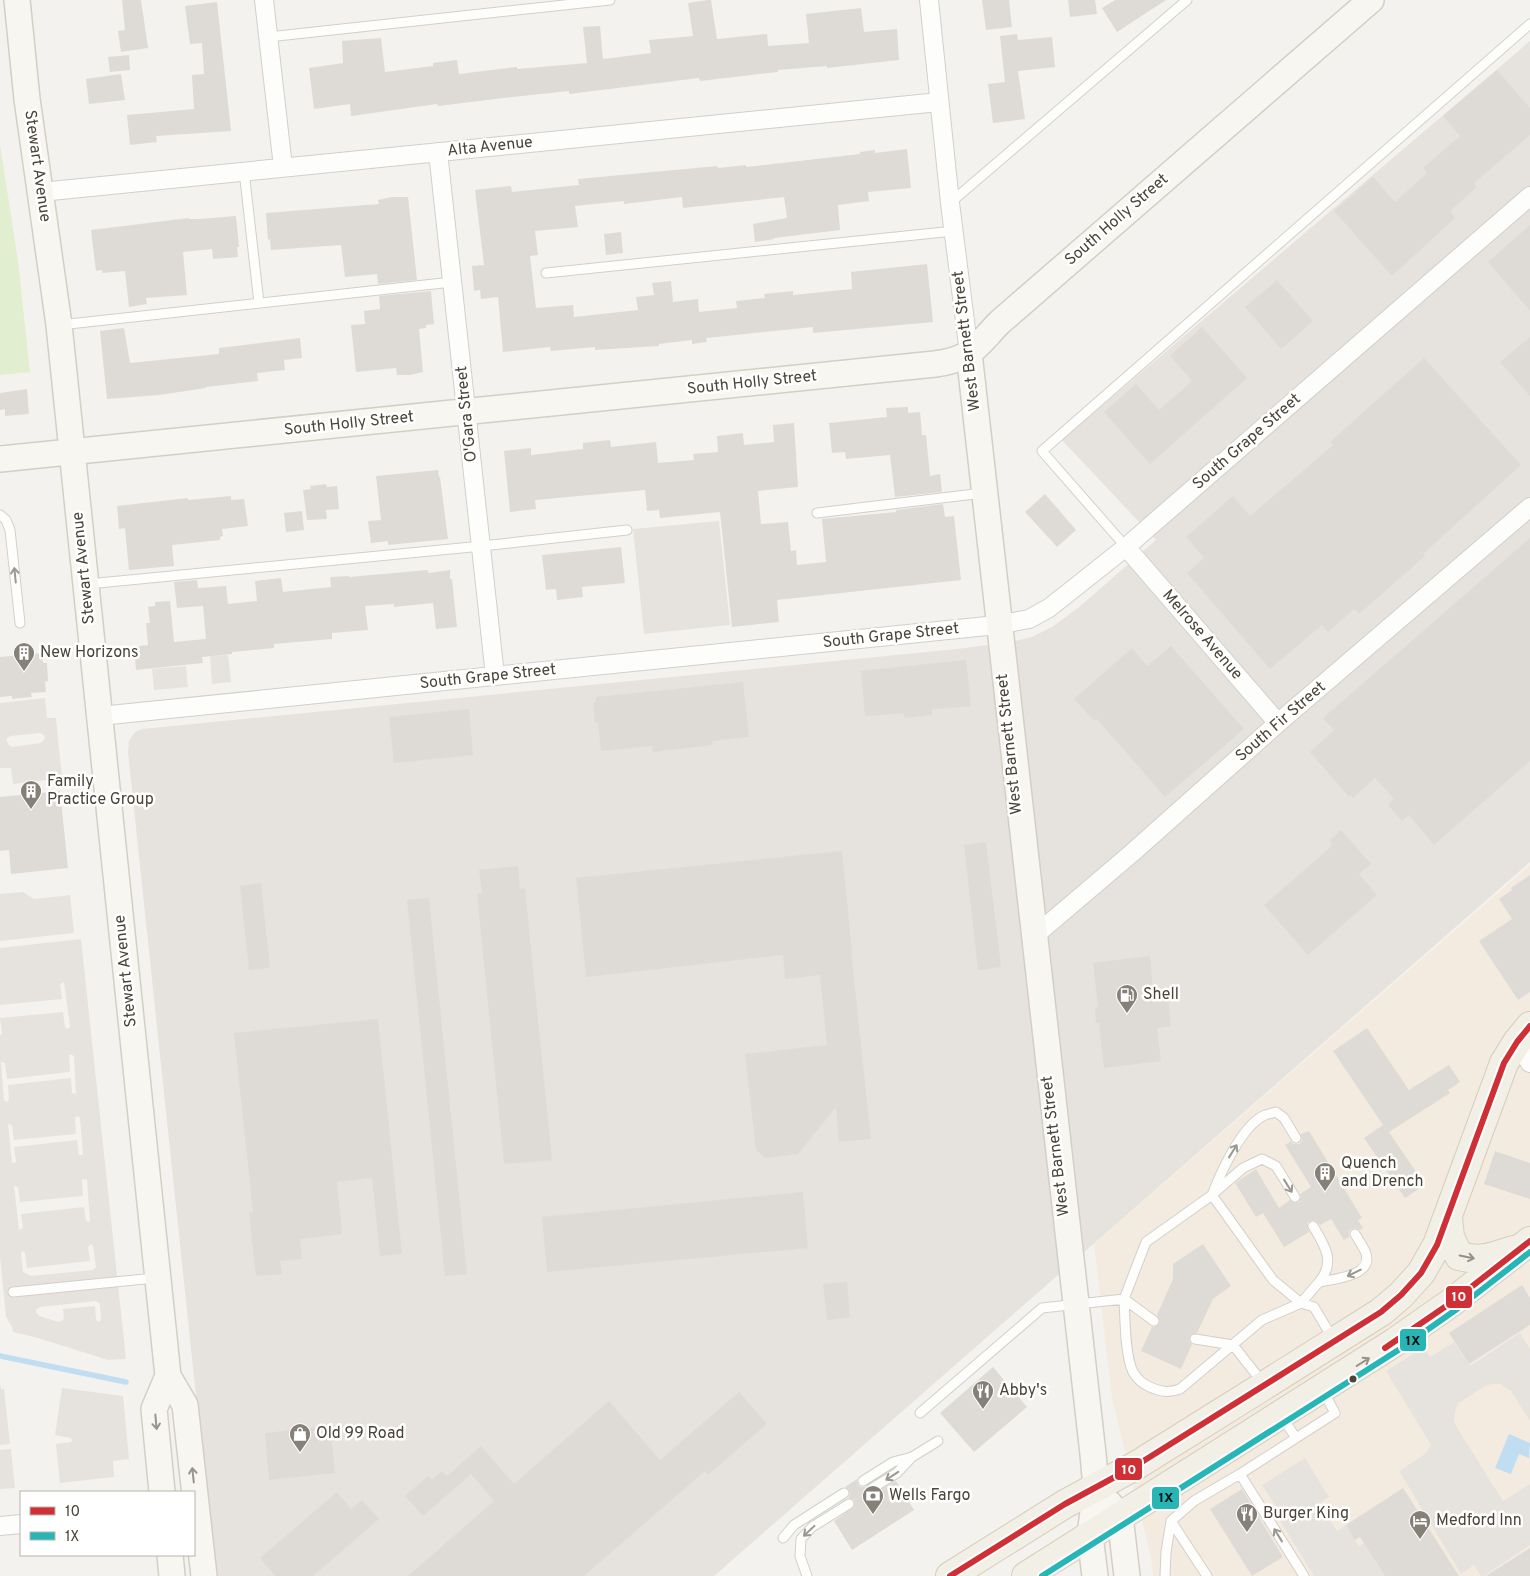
<svg xmlns="http://www.w3.org/2000/svg" width="1530" height="1576" viewBox="0 0 1530 1576" font-family="Overpass,sans-serif">
<style>
.commercial{fill:#f3ebdf}
.industrial{fill:#e6e2de}
.green{fill:#e1eecf}
.parking{fill:#e6e3df;fill-rule:evenodd}
.water{fill:#c0ddf1}
.lines{fill:none;stroke-linecap:round;stroke-linejoin:round}
.stream{stroke:#c0ddf1;stroke-width:5.5}
.building{fill:#dedbd6}
.lane-casing{stroke:#d2d0cb;stroke-width:11}
.street-casing{stroke:#d2d0cb;stroke-width:20}
.secondary-casing{stroke:#d3cfc5;stroke-width:28}
.primary-casing{stroke:#d6cebb;stroke-width:30}
.lane{stroke:#fdfdfc;stroke-width:9}
.street{stroke:#fdfdfc;stroke-width:18}
.secondary{stroke:#f7f6f1;stroke-width:25}
.primary{stroke:#f2efe6;stroke-width:28}
.bus-1-casing{stroke:#fff;stroke-width:10}
.bus-2-casing{stroke:#fff;stroke-width:10}
.bus-1{stroke:#ce3036;stroke-width:6}
.bus-2{stroke:#28b5b6;stroke-width:6}
.oneway{stroke:#9b9791}
.oneway2{stroke:#969187}
.oneway3{stroke:#98948c}
.bus-dot{fill:#4b4439;stroke:#fff;stroke-width:2}
.labels{text-anchor:middle;dominant-baseline:central;stroke-width:5;stroke-linejoin:round;paint-order:stroke}
.street-label{font-size:16px;fill:#4b4439;stroke:#fff}
.poi-label{font-size:16px;fill:#4b4439;stroke:#fff;text-anchor:start}
.line-badge{stroke:#fff;stroke-width:2}
.badge-label{font-size:14px;text-anchor:middle;font-weight:bold;fill:#fff}
.pale-badge-label{font-size:14px;text-anchor:middle;font-weight:bold;fill:#111}
</style>
<rect width="100%" height="100%" fill="#f4f2ee"/>
<path class="commercial" d="M1530,865V1576H1153L1151,1557L1112,1399L1094,1244Z"/>
<path class="industrial" d="M1530,41V862L714,1576H215L128,752L129,741L135,732L142,729L957,649L1011,642L1032,637L1052,627L1078,608L1156,540L1062,440Z"/>
<path class="green" d="M0,144L18,261L30,372L0,375Z"/>
<path class="parking" d="M719,521L730,625L644,634L633,529Z
M228,655L231,682L212,684L210,656Z
M186,666L188,687L154,690L152,669Z
M45,698L47,718H56L62,778L13,784L11,768H0V703ZM40,733L44,735L45,738L41,743L12,747L9,745L7,742V738L11,736Z
M23,892L34,899L70,895L74,933L0,941V894Z
M81,939L126,1359L108,1360L38,1338L13,1332L12,1327L6,1317L0,1257V1036L2,1033L0,1018L63,1012L65,1027L68,1029L70,1026L64,982L60,984L62,999L0,1005V948ZM69,1055H72L74,1056L76,1094L72,1093L71,1078L8,1085L9,1099L7,1102L4,1100L1,1062L5,1063L7,1079L70,1072ZM77,1116L80,1118L83,1155H79L77,1140L14,1147L16,1161L15,1163H12L8,1124L12,1125L14,1140L76,1134L75,1118ZM82,1179L87,1180L90,1222L86,1221L84,1207L21,1214L23,1228L19,1230L14,1186L18,1187L20,1202L83,1196ZM91,1244L93,1246L96,1267L93,1270L31,1276L23,1272L21,1253L23,1251L25,1253L27,1268L90,1261L88,1247ZM96,1301L100,1304L101,1319L99,1322L96,1320L95,1306L63,1309L64,1319L59,1322L39,1316L36,1312V1310L40,1307Z
M1520,1333L1530,1349V1421L1511,1391L1500,1384H1492L1485,1386L1459,1403L1456,1408L1454,1420L1456,1426L1503,1501L1530,1484V1545L1484,1576H1481L1474,1565L1461,1574L1399,1471L1425,1454L1431,1445L1386,1371L1424,1347L1430,1357L1454,1342L1470,1366Z
M0,1383L1,1389H4L10,1444L0,1445Z
M62,1388L123,1396L129,1459L113,1461L114,1477L60,1483L56,1444L71,1442L72,1440L71,1438L55,1435Z
M256,1433L263,1491L267,1492L283,1483L310,1480L312,1497L285,1501L281,1503L278,1513L287,1523L252,1556L242,1541L238,1503L236,1502L224,1503L218,1437Z
M11,1449L15,1488L0,1489V1450Z
M1305,1458L1329,1497L1320,1503L1337,1531L1346,1525L1359,1546L1364,1543L1385,1576H1314L1277,1516V1508L1262,1485Z"/>
<path class="water" d="M1509,1434L1530,1443L1529,1458L1519,1454L1511,1474L1495,1468Z"/>
<g class="lines">
<path class="stream" d="M0,1356L126,1382"/>
</g>
<path class="building" d="M122,0H141L148,48L121,52L118,31L125,30Z
M708,0H711L717,39L767,34L768,46L809,43L806,14L861,8L864,32L897,29L899,60L827,68V66L778,70V72L700,81L699,78L569,94V91L513,97L438,106L437,104L351,116L350,104L314,109L309,68L343,63L342,41L381,38L385,72L433,66V63L457,60L459,74L517,67V69L587,63L583,27L600,26L603,59L651,53L649,40L693,36L688,3Z
M982,0H1009L1012,27L986,30Z
M1068,0H1095L1097,14L1070,17Z
M1115,0H1166L1117,32L1102,8Z
M217,2L231,131L156,136L157,142L130,145L127,115L194,109L192,75L204,74L202,43L190,44L185,6Z
M1017,34L1018,40L1052,37L1055,67L1018,71L1025,119L993,123L988,84L1005,82L1000,36Z
M129,55L130,70L110,72L108,57Z
M1497,70L1530,108V135L1474,183L1477,187L1450,211L1455,218L1392,276L1334,211L1373,177L1395,202L1427,173L1423,168L1460,136L1443,116Z
M121,74L125,100L89,104L86,79Z
M907,149L911,188L868,192L869,201L838,205L840,230L774,238V239L755,242L753,224L787,218L784,197L683,208L682,197L624,204V201L575,206L578,227L535,231L538,255L530,256L536,308L573,305L574,317L638,310L636,297L654,295L652,283L671,281L673,302L698,299L699,312L737,308L736,301L765,298L764,294L793,291V295L852,289L851,272L927,264L933,322L813,333V327L706,338L707,342L692,344V340L659,344V346L595,350V347L551,351L550,347L503,352L498,297L481,299L480,290L474,291L472,266L484,265L475,190L511,186L512,192L579,185L578,179L717,166L718,168L746,165V167L860,154V152L875,150V153Z
M392,197H408L417,280L378,284L377,274L345,277L341,245L271,250L270,239L268,240L266,213L379,204L378,200Z
M236,216L239,247H237L238,257L213,259L212,249L183,252L187,295L146,298L147,304L129,307L125,271L102,273V270L96,271L91,230L189,218V219H201Z
M1530,225V311L1488,262Z
M621,232L623,253L606,255L604,234Z
M1277,280L1313,321L1281,349L1245,307Z
M431,291L434,324L426,325V328L419,329L423,372L410,375H397L396,368L356,372L351,325L365,324L364,311L380,309L379,296Z
M1202,327L1247,378L1150,464L1104,412L1136,384L1159,410L1192,381L1170,356Z
M124,328L130,363L219,354V348L300,338L302,358L284,360L285,370L257,373L258,381L206,387V388L159,395L107,399L100,331Z
M1530,337V396L1500,362Z
M1424,358L1521,465L1423,554L1425,556L1359,614L1354,609L1328,632L1322,625L1270,669L1187,573L1204,558L1186,537L1233,496L1250,516L1333,445L1330,442Z
M27,389L29,414L5,416V409L0,410V393Z
M908,407V413L920,412L922,435H926L930,476L940,474L942,492L895,497L890,455L846,459L845,452L832,453L829,423L887,417L886,408Z
M794,423L798,487L758,491L761,524L788,522L791,551L796,550L797,565L826,562L822,519L896,512V510L943,504L945,517L954,516L961,580L777,600L779,622L732,627L720,512L660,518L659,510L647,511L645,490L535,500L536,509L510,512L504,451L531,448V455L583,449V443L610,440L611,447L656,442L658,463L694,460L693,454L718,452L717,436L743,433L744,445L774,442L773,425Z
M438,470L439,477H440L448,539L388,545V541L371,543L368,521L381,520L376,476Z
M326,484L327,487L337,486L339,509L326,510L327,519L307,520L303,490L311,489L310,486Z
M1045,494L1076,530L1057,547L1025,512Z
M231,496V500L244,499L248,526L222,529L223,536L220,537V540L172,545L174,566L129,570L125,528L119,529L117,506L188,498V500Z
M302,511L304,530L286,532L284,513Z
M1530,538V761L1434,845L1409,815L1402,821L1388,805L1394,799L1375,778L1353,798L1351,795L1349,797L1310,752L1334,730L1323,718Z
M621,547L625,583L582,587L583,597L557,600L556,589L546,590L542,555Z
M428,570V573L450,570V579H452L457,627L436,629L433,603L394,607V604L365,606L368,630L332,633V639L274,644V648L232,652V654L202,657L203,663L136,670L134,647L148,645L146,623H150L148,607L155,606V602L170,601L174,642L206,639L203,606L177,608L174,582L197,580L198,588L226,586L228,604L257,601L255,581L281,578L283,592L331,587L330,577L349,576V577Z
M1171,646L1244,729L1165,797L1097,719L1094,721L1074,699L1132,648L1147,666Z
M42,653L43,663H47L48,681L45,682L46,692L31,693L32,697L12,699V696L0,697V657Z
M966,660L971,706L932,709V715L904,718V713L865,716L861,671Z
M743,682L749,737L712,741L713,745L653,752L652,746L601,751L598,722L595,723L593,702H596V697Z
M469,709L473,755L394,763L389,717Z
M60,791L68,868L11,874L9,850L0,851V797Z
M1341,830L1371,864L1359,874L1377,895L1308,955L1264,905L1332,846L1330,840Z
M986,842L1001,967L978,970L964,845Z
M842,851L852,951H851L871,1139L839,1142L836,1107L798,1154L765,1158L756,1150L745,1054L827,1045L820,975L785,979L783,955L586,977L576,878Z
M518,866L520,889L525,888L552,1160L504,1164L477,893H482L479,870Z
M1530,875V992L1518,1000L1479,941L1512,919L1499,899L1512,890L1511,888Z
M261,883L270,968L249,970L240,886Z
M429,898L467,1274L445,1276L407,900Z
M1150,956L1153,990L1167,988L1171,1026L1157,1028L1161,1061L1104,1068L1099,1023H1096L1095,1007H1098L1093,963Z
M378,1019L402,1254L380,1256L372,1178L337,1182L342,1234L300,1239L302,1259L280,1261L282,1274L256,1276L249,1213L253,1212L234,1033Z
M1367,1028L1409,1090L1449,1065L1460,1082L1448,1090L1450,1093L1389,1132L1425,1185L1405,1198L1364,1138L1383,1125L1333,1051Z
M1309,1131L1362,1218L1358,1220L1363,1228L1360,1230L1355,1228L1351,1229L1349,1231V1237L1344,1240L1331,1219L1320,1225L1316,1221L1312,1220L1307,1223L1309,1232L1284,1247L1263,1213L1256,1217L1235,1183L1256,1169L1279,1208L1290,1200L1295,1203L1299,1202L1301,1197L1300,1194L1311,1187L1285,1145L1291,1141L1293,1144H1299L1302,1141L1301,1134Z
M1495,1151L1530,1163V1199L1484,1184Z
M803,1192L808,1248L547,1272L542,1217Z
M1203,1244L1231,1286L1213,1299L1197,1333L1190,1335L1189,1341L1192,1344L1181,1369L1141,1351L1152,1327L1157,1326L1160,1322L1157,1315L1173,1279V1264Z
M847,1282L850,1317L827,1320L823,1284Z
M1522,1285L1530,1298V1325L1469,1364L1449,1333Z
M993,1367L1027,1407L974,1452L940,1413Z
M739,1392L767,1424L708,1475L705,1471L584,1576H408L494,1501L471,1474L423,1516L405,1496L428,1476L432,1480L442,1471L447,1476L481,1446L514,1484L609,1401L660,1460Z
M330,1426L335,1473L269,1480L265,1433Z
M857,1479L858,1485L861,1487H865L866,1493L871,1495L896,1481L914,1510L852,1550L834,1521L854,1507V1500L848,1498L850,1495L849,1490L845,1487Z
M1403,1488L1459,1576H1385L1360,1537L1355,1540L1346,1525Z
M1242,1489L1283,1557L1252,1576L1210,1509Z
M337,1492L351,1509L362,1500L379,1519L313,1576H275L260,1558Z
M1530,1548V1576H1486Z"/>
<g class="lines">
<g class="lane-casing">
<path id="lane" d="M268,37L610,0
M244,171L259,303
M950,203L1187,0
M546,273L954,231
M60,325L452,282
M817,513L983,493
M0,515L6,520L10,530L20,623
M1126,547L1042,451L1530,24
M88,584L482,546L627,530
M1214,1193L1243,1168L1262,1159L1276,1166L1295,1197
M1212,1195C1221,1172 1242,1125 1265,1115C1268,1114 1273,1113 1276,1112L1284,1118L1296,1138
M1313,1226C1325,1246 1336,1262 1319,1282
M13,1292L155,1278
M1124,1299C1125,1318 1125,1356 1133,1372C1137,1379 1143,1384 1150,1387C1161,1392 1169,1393 1180,1389L1262,1320L1301,1303L1319,1282C1334,1279 1376,1276 1365,1251C1362,1245 1358,1239 1355,1234
M1124,1299L1154,1321
M1195,1339L1233,1345L1263,1383
M920,1413L1042,1308L1124,1299L1146,1242L1212,1195L1273,1280L1301,1303L1314,1307L1333,1339
M1282,1417L1296,1438
M1240,1474L1304,1576
M863,1481L893,1462L912,1457
M871,1489L897,1473L912,1457L938,1441
M1171,1521L1207,1576
M783,1538L794,1525L844,1493
M807,1576L800,1556L801,1539L812,1527L849,1504
M1165,1576L1166,1552L1171,1521L1194,1501L1240,1474L1335,1413L1323,1391"/>
</g>
<g class="street-casing">
<path id="street" d="M264,0L283,167
M929,0L950,203L969,353
M438,152L495,676
M41,192L939,102
M1126,547L1278,723
M100,716L997,625L1029,619L1049,608L1126,547L1530,196
M1032,938L1132,853L1278,723L1530,507
M1517,1042L1530,1063
M0,1526L21,1524"/>
</g>
<g class="secondary-casing">
<path id="secondary" d="M17,0L27,99L59,325L168,1376L185,1405L204,1576
M969,353C1007,721 1049,1088 1093,1454L1096,1488L1090,1535L1095,1576
M0,459L935,364C973,359 976,346 1000,322L1371,0
M162,1492L154,1409L168,1376
M1109,1503L1120,1516L1127,1576
M170,1555L172,1576"/>
</g>
<g class="primary-casing">
<path id="primary" d="M1448,1218L1450,1237L1459,1256C1481,1262 1492,1257 1513,1250
M950,1576L1065,1504L1137,1465L1265,1385L1381,1312L1401,1295L1421,1273L1437,1245L1504,1063L1517,1042L1530,1026
M1026,1576L1395,1342L1452,1302L1530,1241"/>
</g>
<use href="#lane" class="lane"/>
<use href="#street" class="street"/>
<use href="#secondary" class="secondary"/>
<use href="#primary" class="primary"/>
<g class="bus-1-casing">
<path id="bus-1" d="M1385,1348L1452,1302L1530,1241
M950,1576L1065,1504L1137,1465L1381,1312L1401,1295L1421,1273L1437,1245L1504,1063L1517,1042L1530,1026"/>
</g>
<g class="bus-2-casing">
<path id="bus-2" d="M1042,1576L1400,1349L1457,1309L1530,1252"/>
</g>
<use href="#bus-1" class="bus-1"/>
<use href="#bus-2" class="bus-2"/>
</g>
<defs><path id="oneway-shaft" d="M-6 0H5M1.5-3L5.5 0L1.5 3" fill="none" stroke-width="1.6" stroke-linecap="round" stroke-linejoin="round" transform="scale(1.25)"/></defs>
<g class="oneway">
<use href="#oneway-shaft" transform="translate(15 575) rotate(-96)"/>
<use href="#oneway-shaft" transform="translate(1233 1151) rotate(-58)"/>
<use href="#oneway-shaft" transform="translate(1288 1186) rotate(58)"/>
<use href="#oneway-shaft" transform="translate(1354 1273) rotate(154)"/>
<use href="#oneway-shaft" transform="translate(892 1476) rotate(146)"/>
<use href="#oneway-shaft" transform="translate(809 1531) rotate(137)"/>
<use href="#oneway-shaft" transform="translate(1278 1535) rotate(-122)"/>
</g>
<g class="oneway2">
<use href="#oneway-shaft" transform="translate(1467 1257) rotate(12)"/>
<use href="#oneway-shaft" transform="translate(1363 1362) rotate(-32)"/>
</g>
<g class="oneway3">
<use href="#oneway-shaft" transform="translate(156 1422) rotate(85)"/>
<use href="#oneway-shaft" transform="translate(193 1475) rotate(-96)"/>
</g>
<defs>
<g id="building-pin" transform="scale(1.125)"><path d="M0 17L-7.5 6A9.5 9.5 0 1 1 7.5 6Z" fill="#868178" stroke="#fff"/><path d="M-4-6H4V6H1V3H-1V6H-4ZM-2.5-4.3h1.7v1.8h-1.7ZM.8-4.3h1.7v1.8H.8ZM-2.5-1h1.7V.8h-1.7ZM.8-1h1.7V.8H.8Z" fill="#fff"/></g>
<g id="fuel-pin" transform="scale(1.125)"><path d="M0 17L-7.5 6A9.5 9.5 0 1 1 7.5 6Z" fill="#868178" stroke="#fff"/><path d="M-5.5-6h7V0h2V4h1.3V-2.5L3-4.5l.8-.8L6-3V5H2.5V1h-1V6h-7ZM-4.2-4.7v3.2H.2V-4.7Z" fill="#fff"/></g>
<g id="restaurant-pin" transform="scale(1.125)"><path d="M0 17L-7.5 6A9.5 9.5 0 1 1 7.5 6Z" fill="#868178" stroke="#fff"/><path d="M-5-6h1v4h1v-4h1v4h1v-4h1v5L-1.5 .5V6h-2V.5L-5-1ZM5-6V6H3V1.5H1.5Q1.5-4 5-6Z" fill="#fff"/></g>
<g id="shop-pin" transform="scale(1.125)"><path d="M0 17L-7.5 6A9.5 9.5 0 1 1 7.5 6Z" fill="#868178" stroke="#fff"/><path d="M-5-2.5h2.3a2.7 3.5 0 0 1 5.4 0H5L5.5 6h-11ZM-1.5-2.5h3a1.5 2.3 0 0 0-3 0Z" fill="#fff"/></g>
<g id="bank-pin" transform="scale(1.125)"><path d="M0 17L-7.5 6A9.5 9.5 0 1 1 7.5 6Z" fill="#868178" stroke="#fff"/><path d="M-6-4H6V4H-6ZM0-2.3a2.3 2.3 0 1 0 0 4.6a2.3 2.3 0 1 0 0-4.6Z" fill="#fff"/></g>
<g id="hotel-pin" transform="scale(1.125)"><path d="M0 17L-7.5 6A9.5 9.5 0 1 1 7.5 6Z" fill="#868178" stroke="#fff"/><path d="M-6-4.5h1.5V1H6V5H4.5V3h-9V5H-6ZM-4 0a1.8 1.8 0 1 1 3.6 0ZM.5 0V-2.5h3Q6-2.5 6 0Z" fill="#fff"/></g>
</defs>
<g fill-rule="evenodd">
<use href="#building-pin" x="24" y="653"/>
<use href="#building-pin" x="31" y="791"/>
<use href="#fuel-pin" x="1127" y="995"/>
<use href="#building-pin" x="1325" y="1173"/>
<use href="#restaurant-pin" x="983" y="1391"/>
<use href="#shop-pin" x="300" y="1434"/>
<use href="#bank-pin" x="873" y="1496"/>
<use href="#restaurant-pin" x="1247" y="1514"/>
<use href="#hotel-pin" x="1420" y="1521"/>
</g>
<circle class="bus-dot" cx="1353" cy="1379" r="4.5"/>
<g class="labels">
<g class="street-label">
<text transform="translate(490 147) rotate(-6)">Alta Avenue</text>
<text transform="translate(37 166) rotate(82)">Stewart Avenue</text>
<text transform="translate(1117 220) rotate(-41)">South Holly Street</text>
<text transform="translate(967 341) rotate(-97)">West Barnett Street</text>
<text transform="translate(752 383) rotate(-6)">South Holly Street</text>
<text transform="translate(467 414) rotate(-96)">O'Gara Street</text>
<text transform="translate(349 424) rotate(-6)">South Holly Street</text>
<text transform="translate(1247 442) rotate(-41)">South Grape Street</text>
<text transform="translate(84 568) rotate(-96)">Stewart Avenue</text>
<text transform="translate(1202 635) rotate(49)">Melrose Avenue</text>
<text transform="translate(891 636) rotate(-6)">South Grape Street</text>
<text transform="translate(488 677) rotate(-6)">South Grape Street</text>
<text transform="translate(1281 722) rotate(-41)">South Fir Street</text>
<text transform="translate(1010 744) rotate(-96)">West Barnett Street</text>
<text transform="translate(126 971) rotate(-96)">Stewart Avenue</text>
<text transform="translate(1056 1146) rotate(-97)">West Barnett Street</text>
</g>
<g class="poi-label">
<text x="40" y="653">New Horizons</text>
<text x="47" y="782">Family<tspan x="47" dy="18">Practice Group</tspan></text>
<text x="1143" y="995">Shell</text>
<text x="1341" y="1164">Quench<tspan x="1341" dy="18">and Drench</tspan></text>
<text x="999" y="1391">Abby's</text>
<text x="316" y="1434">Old 99 Road</text>
<text x="889" y="1496">Wells Fargo</text>
<text x="1263" y="1514">Burger King</text>
<text x="1436" y="1521">Medford Inn</text>
</g>
</g>
<g class="line-badge">
<rect x="1445" y="1285" width="28" height="24" rx="5" fill="#ce3036"/>
<rect x="1399" y="1328" width="28" height="24" rx="5" fill="#28b5b6"/>
<rect x="1114" y="1457" width="29" height="24" rx="5" fill="#ce3036"/>
<rect x="1151" y="1486" width="29" height="24" rx="5" fill="#28b5b6"/>
</g>
<g class="badge-label">
<text x="1459" y="1301">10</text>
<text x="1129" y="1474">10</text>
</g>
<g class="pale-badge-label">
<text x="1413" y="1345">1X</text>
<text x="1166" y="1502">1X</text>
</g>
<rect x="20" y="1491" width="175" height="65" fill="#ffffff" stroke="#b7b4b0"/>
<rect x="30" y="1507" width="25" height="8" fill="#ce3036" stroke="#b7b4b0"/>
<text x="65" y="1516" font-size="15" fill="#4b4439">10</text>
<rect x="30" y="1532" width="25" height="8" fill="#28b5b6" stroke="#b7b4b0"/>
<text x="65" y="1541" font-size="15" fill="#4b4439">1X</text>
</svg>
